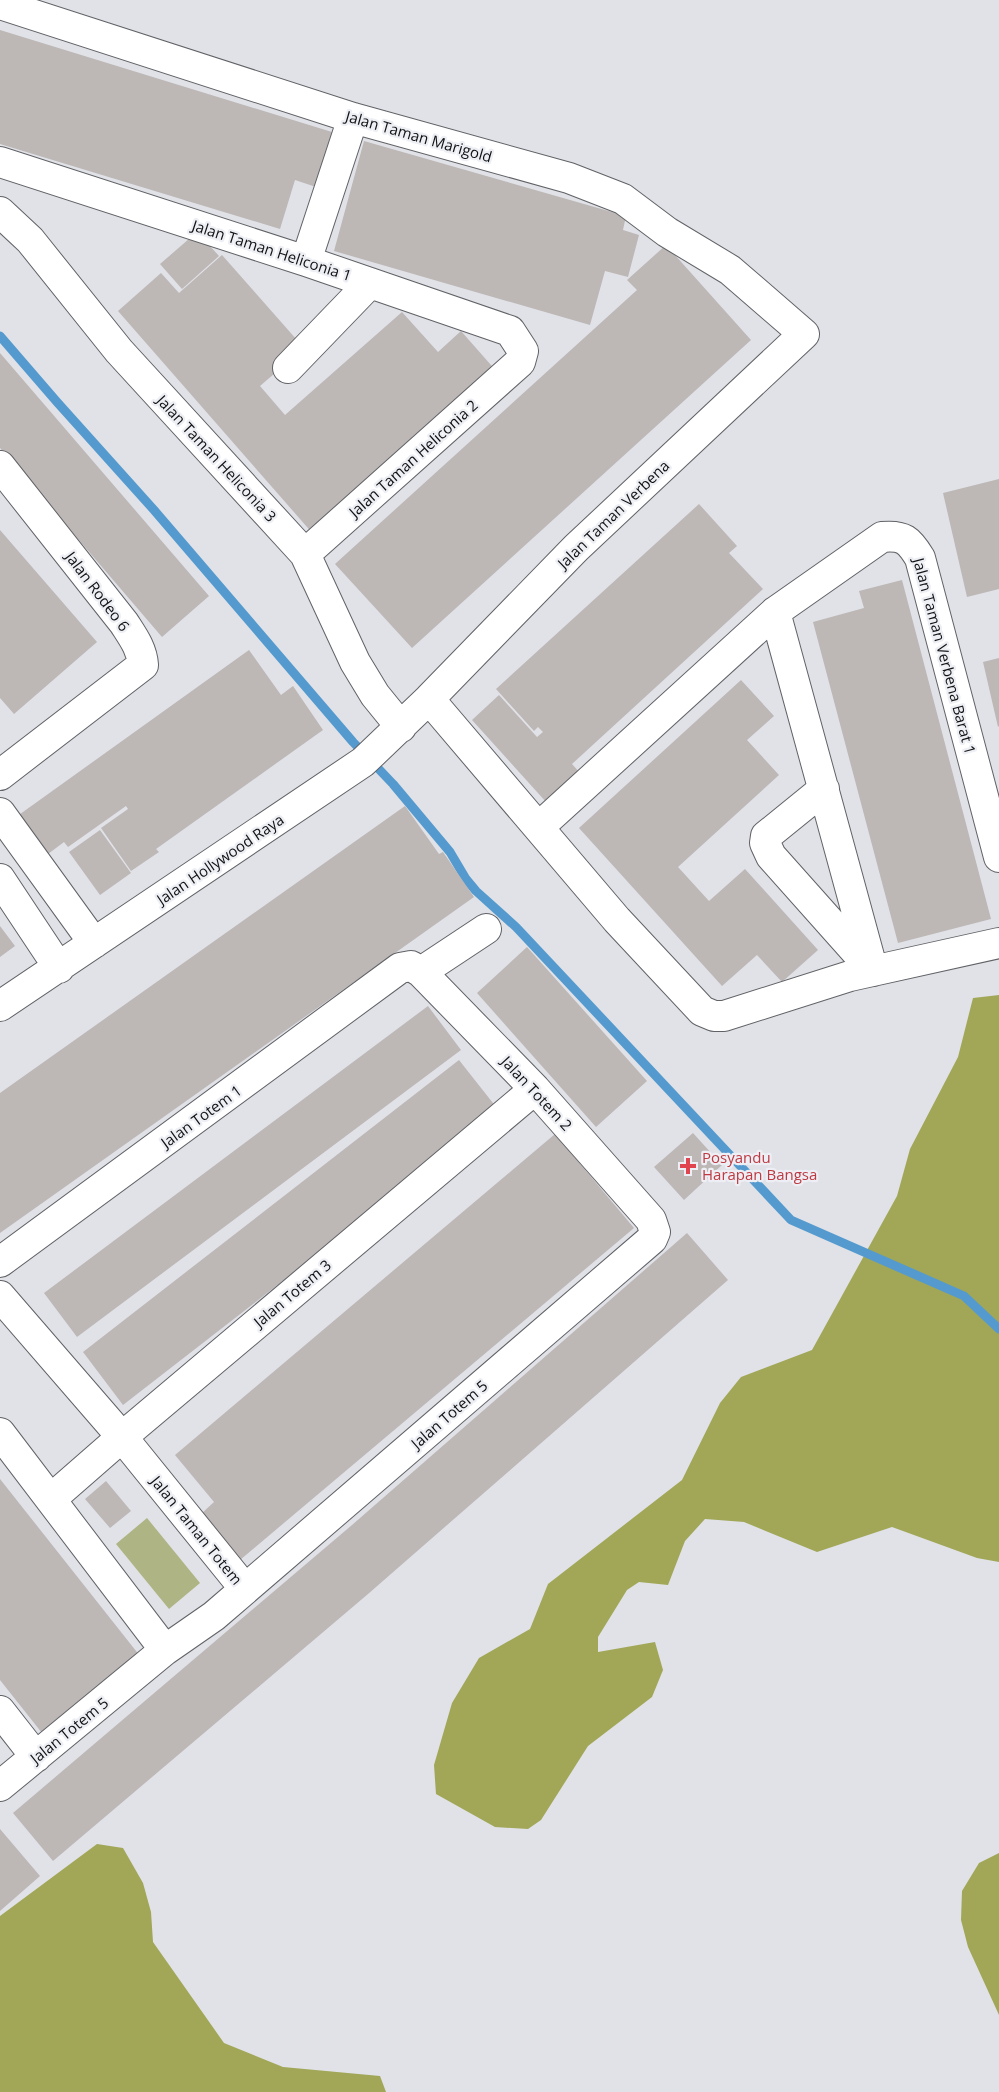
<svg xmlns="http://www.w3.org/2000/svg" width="999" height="2092" viewBox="0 0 999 2092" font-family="'Open Sans',sans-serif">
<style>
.green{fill:#afb484}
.forest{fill:#a1a757}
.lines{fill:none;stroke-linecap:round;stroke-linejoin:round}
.stream{stroke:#559ace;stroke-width:9}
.building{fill:#bdb7b6}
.minor-casing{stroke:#606266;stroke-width:32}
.minor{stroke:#fff;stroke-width:30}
.health-dot{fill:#e0444e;stroke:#edeff5;stroke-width:2}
.labels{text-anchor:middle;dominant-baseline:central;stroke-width:4.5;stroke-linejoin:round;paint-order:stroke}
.street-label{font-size:15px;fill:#101112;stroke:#edeff5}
.health-label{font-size:15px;fill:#be3a42;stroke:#edeff5;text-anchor:start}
</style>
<rect width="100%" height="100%" fill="#e0e2e7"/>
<path class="green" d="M147,1518L200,1583L169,1609L116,1544Z"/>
<path class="forest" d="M999,995V1562L977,1558L892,1527L817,1552L744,1522L705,1519L685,1541L668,1585L639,1582L627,1590L598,1637V1652L655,1642L663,1670L652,1697L588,1746L541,1820L528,1829L495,1827L436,1794L434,1765L452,1703L479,1658L530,1629L548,1584L682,1480L720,1403L741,1377L812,1350L897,1196L910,1149L958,1057L973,998Z
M97,1844L123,1848L143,1883L151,1912L153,1942L224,2043L283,2067L380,2076L386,2092H0V1916Z
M999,1853V2015L968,1947L961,1920L962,1891L979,1863Z"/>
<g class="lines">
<path class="stream" d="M0,336L57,402L154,510L353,742L393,784L450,852L466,879L476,891L516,927L791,1220L964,1296L999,1329"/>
</g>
<path class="building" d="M0,30L332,132L316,187L295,180L280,229L0,144Z
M364,141L626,216L623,230L639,235L628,277L605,271L590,325L334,251Z
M197,232L219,256L182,289L160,264Z
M666,245L751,340L412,648L335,564L637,290L627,280Z
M222,255L304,348L260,386L285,415L402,312L438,352L461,331L498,373L314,535L118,311L161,273L179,293Z
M0,353L209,596L162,637L0,448Z
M999,479V589L967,597L943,493Z
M699,504L737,546L729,553L763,589L572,764L580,773L547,803L472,720L499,695L537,737L543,732L538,727L534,731L496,689Z
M0,530L97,642L14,714L0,698Z
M902,580L991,919L898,943L813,622L864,608L859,591Z
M249,650L281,695L293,686L323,730L156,849L159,852L131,871L101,828L128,809L126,806L68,847L64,842L44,857L16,817Z
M999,658V726L998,727L983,662Z
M741,680L774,716L747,740L779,775L678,867L709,901L745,869L818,950L782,982L757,955L722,986L579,828Z
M405,806L439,854L443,852L474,897L0,1233V1093Z
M100,830L131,873L100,895L69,852Z
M0,926L15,946L0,957Z
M527,947L647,1081L596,1127L477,993Z
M428,1006L461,1050L77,1337L44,1293Z
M459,1060L500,1112L123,1405L83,1352Z
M693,1133L722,1165L684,1200L654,1167Z
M555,1134L634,1228L240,1560L201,1514L214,1502L175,1455Z
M687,1233L728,1280L368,1594L53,1861L13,1813L352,1525Z
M0,1479L140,1656L42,1733L0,1680Z
M106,1481L131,1511L110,1528L85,1499Z
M0,1829L40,1876L0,1911Z"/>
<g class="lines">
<g class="minor-casing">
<path id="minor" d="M0,4L353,118L569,178L623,199L667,232L730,270L804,334L576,548L429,699L363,762L0,1006
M0,162L306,261L510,331L523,351L520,362L305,554
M0,212L30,240L119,351L305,554L355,662L375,695L401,727
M306,261L353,118
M288,368L370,283
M0,466L124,623C133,637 142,649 143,665L0,775
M775,612L873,971
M429,699L617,920L702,1011L714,1016H724L850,976L999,943
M824,789L766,836L765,843L771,856L869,966
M0,813L94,943
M539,827L775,612L882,537C904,535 909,540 920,558L999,857
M0,879L59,968
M421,972L486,929
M0,1262L400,968L411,966L421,972L535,1089L651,1220L655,1232L652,1239L214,1616L165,1650L0,1786
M0,1296L122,1437L245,1589
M0,1433L165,1650
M51,1499L122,1437L535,1089
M0,1711L36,1757"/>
</g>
<use href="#minor" class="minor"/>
</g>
<path class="health-dot" d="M685 1157h6v6h6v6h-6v6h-6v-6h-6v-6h6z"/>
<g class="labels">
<g class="street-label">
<text transform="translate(419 136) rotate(16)">Jalan Taman Marigold</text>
<text transform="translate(272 250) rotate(18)">Jalan Taman Heliconia 1</text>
<text transform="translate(217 458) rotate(47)">Jalan Taman Heliconia 3</text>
<text transform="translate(413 458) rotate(-42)">Jalan Taman Heliconia 2</text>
<text transform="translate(613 514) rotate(-44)">Jalan Taman Verbena</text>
<text transform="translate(98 591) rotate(53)">Jalan Rodeo 6</text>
<text transform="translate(945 656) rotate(75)">Jalan Taman Verbena Barat 1</text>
<text transform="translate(220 859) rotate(-34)">Jalan Hollywood Raya</text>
<text transform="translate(537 1093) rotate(47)">Jalan Totem 2</text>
<text transform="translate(201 1116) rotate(-36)">Jalan Totem 1</text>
<text transform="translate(292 1293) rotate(-40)">Jalan Totem 3</text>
<text transform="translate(449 1414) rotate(-41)">Jalan Totem 5</text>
<text transform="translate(197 1530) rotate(51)">Jalan Taman Totem</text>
<text transform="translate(69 1730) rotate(-39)">Jalan Totem 5</text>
</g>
<g class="health-label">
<text x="702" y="1157">Posyandu<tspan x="702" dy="17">Harapan Bangsa</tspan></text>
</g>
</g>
</svg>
